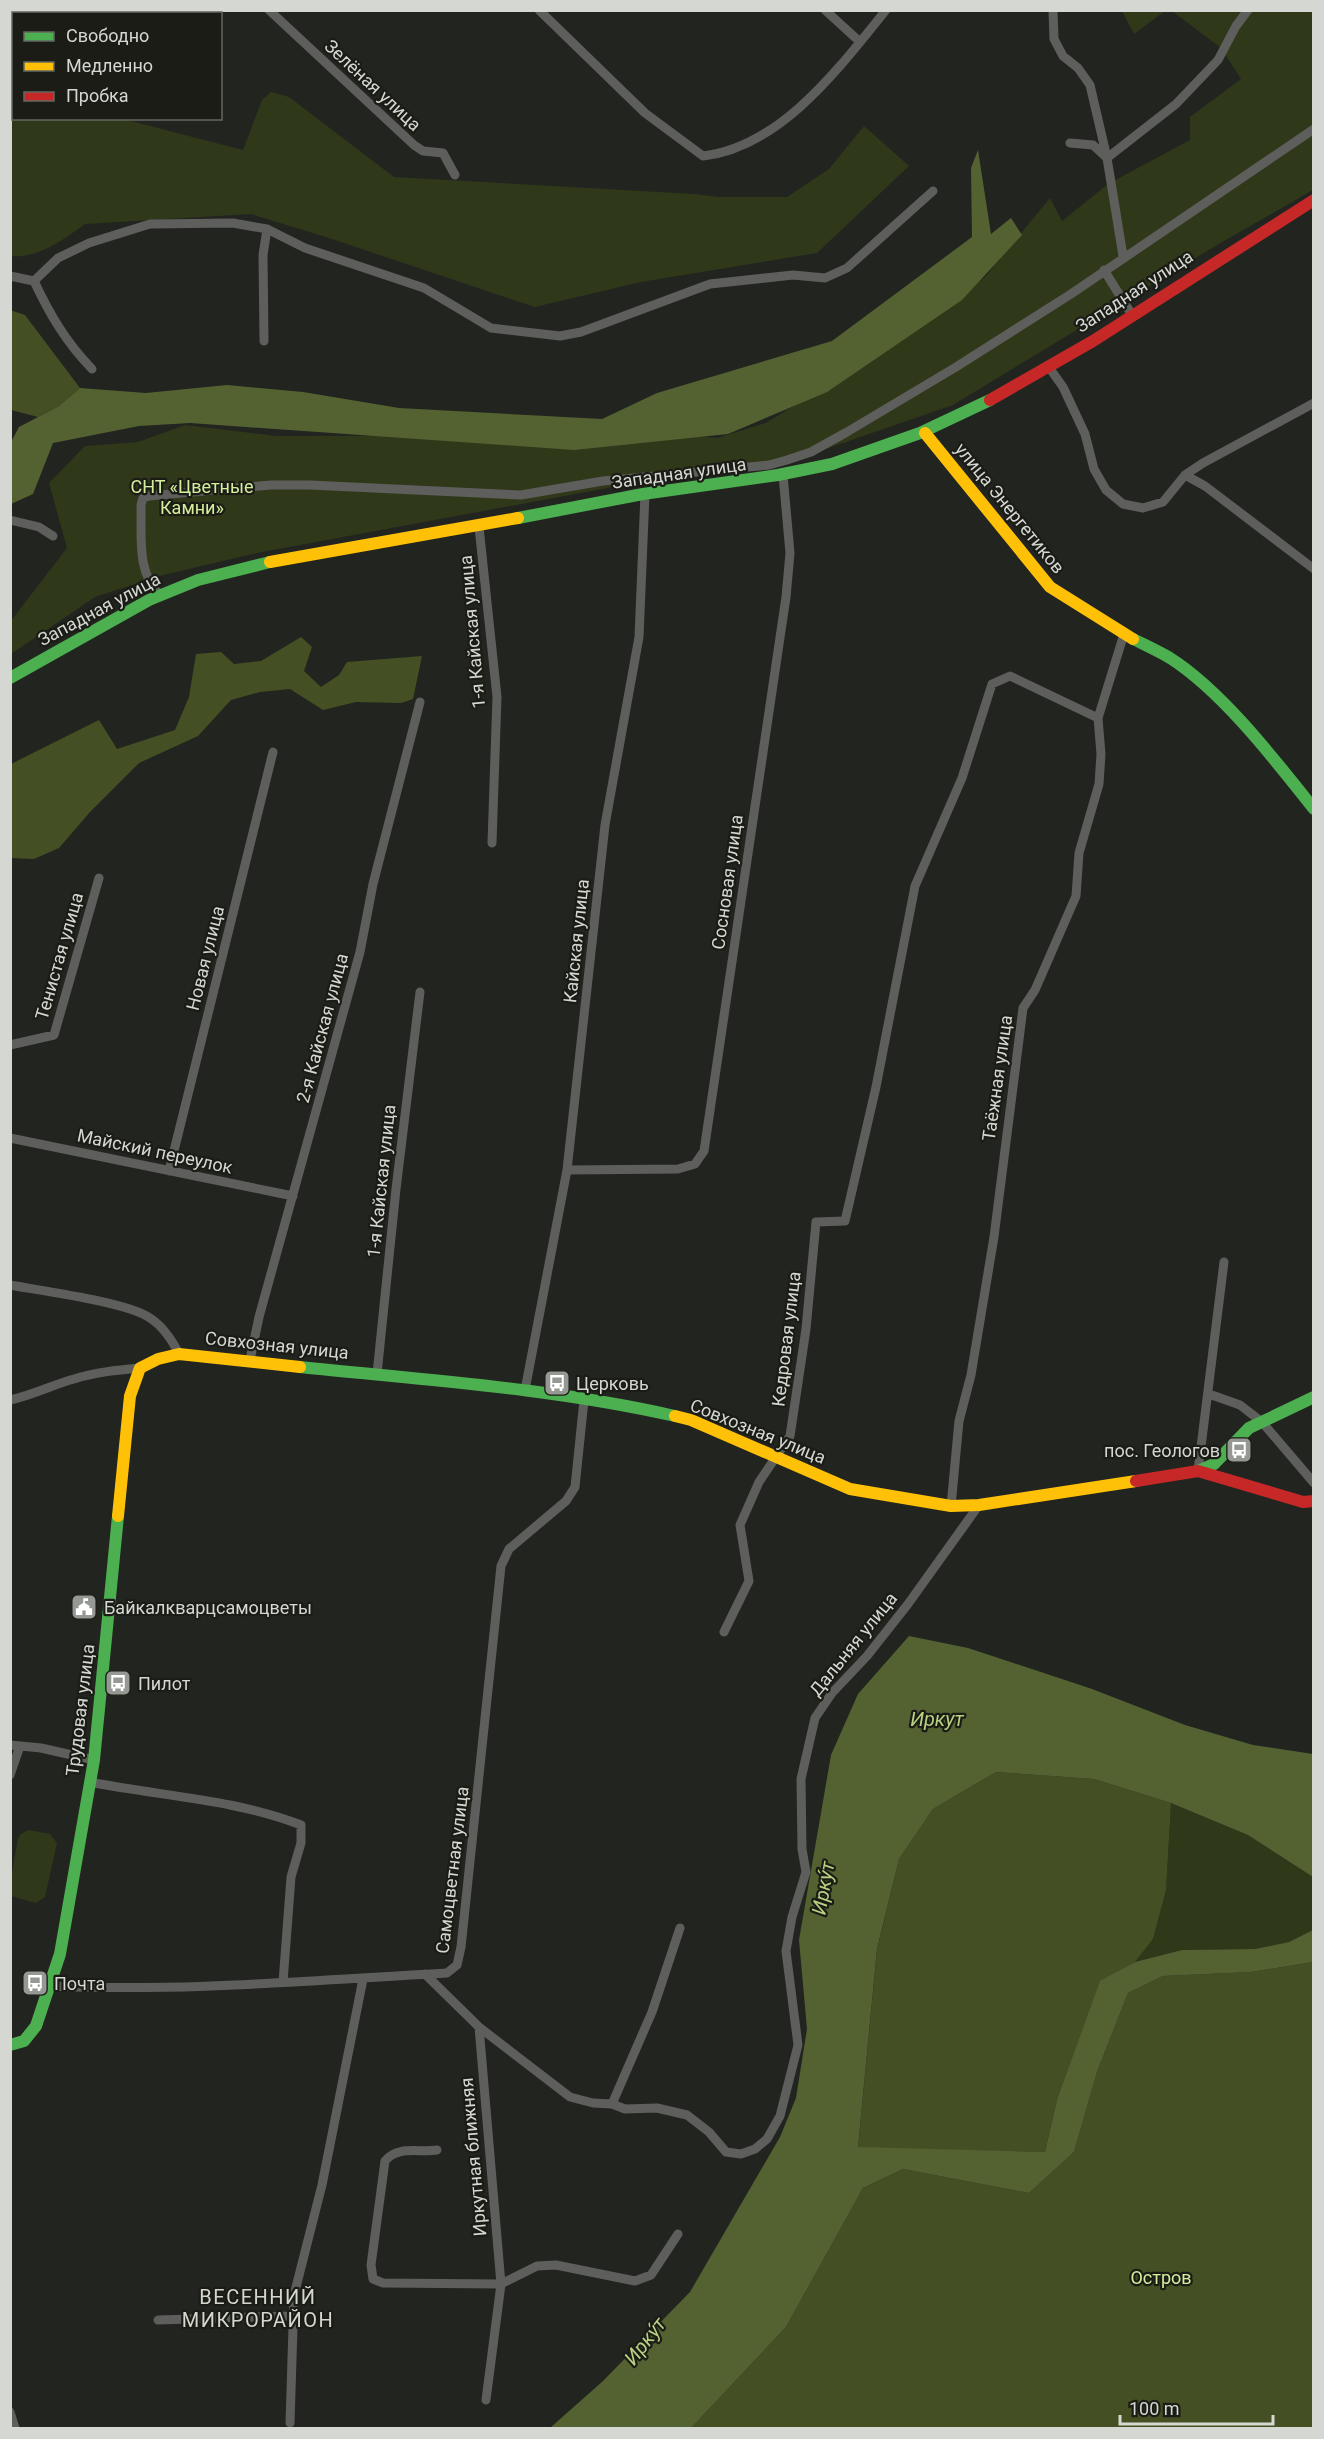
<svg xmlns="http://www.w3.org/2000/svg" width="1324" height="2439" viewBox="0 0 1324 2439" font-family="Roboto,sans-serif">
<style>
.green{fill:#30381a}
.forest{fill:#445023}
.water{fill:#546232}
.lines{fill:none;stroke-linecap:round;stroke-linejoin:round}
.street{stroke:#5e5f5c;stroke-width:9}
.fast{stroke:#4caf50;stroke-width:12}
.slow{stroke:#ffc107;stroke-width:12}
.jam{stroke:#c62828;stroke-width:12}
.labels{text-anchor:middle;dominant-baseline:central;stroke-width:4.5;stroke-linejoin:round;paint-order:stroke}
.street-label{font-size:18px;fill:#d5d7d2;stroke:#1a1c15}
.park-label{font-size:18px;fill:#d5ee9d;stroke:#1a1c15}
.poi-label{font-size:18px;fill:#d5d7d2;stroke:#1a1c15;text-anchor:start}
.water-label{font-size:20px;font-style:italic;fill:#b8d081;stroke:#1a1c15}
.neighbourhood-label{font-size:20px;letter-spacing:1.5px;fill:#d4d7ce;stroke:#1a1c15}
</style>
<rect width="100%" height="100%" fill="#222420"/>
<path class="green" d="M1122,11H1165L1134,34Z
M1172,11H1313V190L1212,248L953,405L788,462L661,478L257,553L163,575L95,597L11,654L10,622L67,548L49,483L85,446L138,442L185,425L277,436L689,435L717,438L766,423L884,350L985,277L1050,198L1062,221L1108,184L1190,140V117L1241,79L1221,48Z
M271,92L289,97L394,177L694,194L718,197H787L829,169L864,126L909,166L817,253L641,282L535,307L329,238L251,214L85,224C65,239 37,259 11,256V96H13L14,118L123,119L243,150L262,100Z
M1171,1803L1248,1835L1313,1877V1930L1289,1942L1255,1949L1182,1950L1135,1962L1153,1939L1166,1892Z
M29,1830L50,1834L57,1843L45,1897L36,1903L11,1896V1878L18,1838L21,1834Z"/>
<path class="forest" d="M10,310L25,315L80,388L59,406L38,417L11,410Z
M301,637L312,647L304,671L321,687L339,675L347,662L422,656L413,699L401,703L356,702L323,710L290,689L260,692L231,700L198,736L139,763L90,812L59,848L34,859L11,858V764L99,720L117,749L175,730L189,697L196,654L221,652L234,664L261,661Z
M996,1772L1094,1779L1171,1803L1166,1891L1153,1939L1135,1962L1100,1982L1057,2099L1045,2152L858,2148L877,1950L899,1859L933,1809Z
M1313,1962V2428H691L786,2327L863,2188L903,2169L1029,2193L1074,2152L1097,2072L1128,1993L1163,1976L1251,1972Z"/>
<path class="water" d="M201,11V13L14,14L13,78H11V11Z
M978,150L991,234L1011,218L1022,235L962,300L827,392L728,434L574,450L190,423L139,426L53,443L33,494L11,504V442L19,427L59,406L80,388L146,393L227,385L303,392L399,408L602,419L657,393L832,341L972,237L971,168Z
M909,1636L968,1648L1092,1689L1185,1725L1253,1745L1313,1754V1877L1248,1835L1171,1803L1094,1779L996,1772L933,1809L899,1859L877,1949L858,2147L1045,2152L1057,2099L1100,1981L1135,1962L1182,1950L1255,1949L1289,1942L1313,1930V1962L1251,1972L1163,1976L1128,1993L1097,2072L1074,2152L1029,2193L903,2169L863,2188L786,2327L691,2428H550L603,2381L690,2292L780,2137L796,2098L807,2029L799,1940L831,1755L858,1694Z"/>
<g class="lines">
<path class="street" d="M269,10L414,145L423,151L443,153L455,175
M539,10L645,113L703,156C781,147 839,68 886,10
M825,10L860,42
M1053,10L1054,39L1063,56L1078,68L1090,85L1107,158L1093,145L1070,143
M1123,256L1107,158L1176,104L1218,60L1236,26L1248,10
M1104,270L1132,315
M10,276L34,281C50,315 66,342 92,369
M34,281L58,258L89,243L150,224L233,223L267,229L305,248L424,288L491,328L560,336L581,332L710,284L793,275L825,278L847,268L933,191
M264,341L263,255L267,229
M1048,366L1063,387L1085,434L1094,469L1106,490L1123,504L1143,508L1163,502L1185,475L1203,463L1314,403
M1185,475L1205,486L1314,569
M10,520L39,527L53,536
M479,527L497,697L492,843
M160,595C136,572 142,536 141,505L143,498L149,496L271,485H310L521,495L603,481L769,465L787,460L811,452L847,432L956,367L1071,294L1314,129
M10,1045L54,1035L99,878
M10,1138L293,1196
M567,1170L678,1169L695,1164L704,1151L786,597L790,553L783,475
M169,1171L273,752
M10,1285C42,1291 127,1302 150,1318C164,1327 172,1340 179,1354
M250,1360L259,1317L360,952L373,884L420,702
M377,1374L396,1189L420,992
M525,1390L567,1170L605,825L639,637L645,494
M1209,1394L1240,1405L1262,1422L1314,1483
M10,1400C33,1395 52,1385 74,1379C96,1372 118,1370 140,1368
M1198,1471L1224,1262
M951,1506L959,1421L971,1375L994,1237L1023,1008L1035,990L1076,896L1079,853L1099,784L1101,754L1098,718L1124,634
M724,1632L749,1581L740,1525L759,1482L790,1436L806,1329L816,1222L845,1221L876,1087L915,886L962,778L992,684L1010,676L1098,718
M10,1745L41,1748L94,1760
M10,1775L20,1746
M90,1782C160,1796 234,1799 301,1825V1843L291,1877L283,1982
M425,1974L479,2027L570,2097L593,2103L612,2104L625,2109L657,2108L687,2115L709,2132L726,2152L741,2154L755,2149L767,2139L780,2116L798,2045L786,1951L792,1917L806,1872L802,1849L801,1779L815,1718L832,1693L867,1656L908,1604L979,1505
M50,1986C182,1992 315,1980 447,1973L457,1965L461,1947L501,1566L509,1549L566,1501L575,1487L584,1400
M612,2104L652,2012L680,1928
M437,2150C419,2153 398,2145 385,2161L371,2265L373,2279L383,2283L501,2284L479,2027
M158,2320L291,2316
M486,2400L501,2284L537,2266L556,2265L635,2281L651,2275L678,2234
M10,2412L15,2428
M290,2423L294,2295L322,2185L363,1979"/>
<path class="fast" d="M518,518L643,494L778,475L832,464L920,433L990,400
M1133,639C1145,645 1158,651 1170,658C1222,691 1275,760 1314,809
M10,678L149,600L198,580L270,562
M300,1367C425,1380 552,1388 675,1416
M1198,1471L1214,1464L1249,1428L1314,1397
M10,2045L24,2041L36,2026L60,1954L94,1760L118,1516"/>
<path class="slow" d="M925,433L1050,587L1133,639
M270,562L518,518
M675,1416L691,1420L850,1489L951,1506L979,1505L1136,1481
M118,1516L130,1396L140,1368L158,1359L179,1354L300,1367"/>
<path class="jam" d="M990,400L1093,341L1314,200
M1136,1481L1198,1471L1303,1502L1314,1501"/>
</g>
<defs>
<g id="bus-square" transform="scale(1.35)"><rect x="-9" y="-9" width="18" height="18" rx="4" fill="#969894" stroke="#1a1c15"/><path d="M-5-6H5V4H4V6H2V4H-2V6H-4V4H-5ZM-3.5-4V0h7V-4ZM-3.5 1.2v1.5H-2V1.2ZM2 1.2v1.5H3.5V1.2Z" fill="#fff"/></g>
<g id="civic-square" transform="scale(1.35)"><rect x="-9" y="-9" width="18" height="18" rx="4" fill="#969894" stroke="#1a1c15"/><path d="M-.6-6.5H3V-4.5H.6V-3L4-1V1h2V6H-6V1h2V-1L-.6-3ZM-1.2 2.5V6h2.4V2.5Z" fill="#fff"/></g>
</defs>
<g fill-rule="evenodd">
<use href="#bus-square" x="557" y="1383"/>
<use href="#bus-square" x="1239" y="1450"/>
<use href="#civic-square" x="84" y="1607"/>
<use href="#bus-square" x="118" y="1683"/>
<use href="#bus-square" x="35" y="1983"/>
</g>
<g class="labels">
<g class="street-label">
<text transform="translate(373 85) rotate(43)">Зелёная улица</text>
<text transform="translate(1134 291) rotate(-33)">Западная улица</text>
<text transform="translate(679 473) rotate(-8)">Западная улица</text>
<text transform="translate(1010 508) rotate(51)">улица Энергетиков</text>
<text transform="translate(99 609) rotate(-28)">Западная улица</text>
<text transform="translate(472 632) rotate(-95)">1-я Кайская улица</text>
<text transform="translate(727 882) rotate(-82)">Сосновая улица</text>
<text transform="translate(576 941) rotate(-84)">Кайская улица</text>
<text transform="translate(59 956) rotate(-74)">Тенистая улица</text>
<text transform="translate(205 958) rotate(-76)">Новая улица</text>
<text transform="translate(322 1028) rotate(-75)">2-я Кайская улица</text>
<text transform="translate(997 1078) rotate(-82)">Таёжная улица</text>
<text transform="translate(155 1151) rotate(12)">Майский переулок</text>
<text transform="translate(381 1181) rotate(-84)">1-я Кайская улица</text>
<text transform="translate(786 1339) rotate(-83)">Кедровая улица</text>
<text transform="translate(277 1345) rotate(6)">Совхозная улица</text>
<text transform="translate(758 1431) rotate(22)">Совхозная улица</text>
<text transform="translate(853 1644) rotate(-51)">Дальняя улица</text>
<text transform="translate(80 1710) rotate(-83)">Трудовая улица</text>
<text transform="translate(452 1870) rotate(-83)">Самоцветная улица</text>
<text transform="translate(473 2157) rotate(-95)">Иркутная ближняя</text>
</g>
<g class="park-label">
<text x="192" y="486">СНТ «Цветные<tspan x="192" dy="21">Камни»</tspan></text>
<text x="1161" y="2277">Остров</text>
</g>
<g class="poi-label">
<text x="576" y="1383">Церковь</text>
<text x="1220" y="1450" text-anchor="end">пос. Геологов</text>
<text x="104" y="1607">Байкалкварцсамоцветы</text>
<text x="138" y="1683">Пилот</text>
<text x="54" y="1983">Почта</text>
</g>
<g class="water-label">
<text x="937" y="1719">Иркут</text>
<text transform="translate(823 1888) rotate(-80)">Ирку́т</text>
<text transform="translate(645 2341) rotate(-52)">Ирку́т</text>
</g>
<g class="neighbourhood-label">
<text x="258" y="2297">ВЕСЕННИЙ<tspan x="258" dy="23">МИКРОРАЙОН</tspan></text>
</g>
</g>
<rect width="1324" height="2439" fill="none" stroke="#d5d7d2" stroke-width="24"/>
<rect x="12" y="12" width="210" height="108" fill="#1a1c15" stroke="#656761" stroke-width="1.5"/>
<rect x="24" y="32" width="30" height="9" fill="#4caf50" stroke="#656761" stroke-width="1.5"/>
<text x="66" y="42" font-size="18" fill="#d5d7d2">Свободно</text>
<rect x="24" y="62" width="30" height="9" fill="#ffc107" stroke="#656761" stroke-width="1.5"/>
<text x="66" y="72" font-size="18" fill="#d5d7d2">Медленно</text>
<rect x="24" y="92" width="30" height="9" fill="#c62828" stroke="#656761" stroke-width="1.5"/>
<text x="66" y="102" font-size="18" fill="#d5d7d2">Пробка</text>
<path d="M1120 2415v9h153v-9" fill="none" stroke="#d5d7d2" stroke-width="3"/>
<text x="1129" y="2415" font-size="18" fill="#d5d7d2" stroke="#1a1c15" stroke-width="4.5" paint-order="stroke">100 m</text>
</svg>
